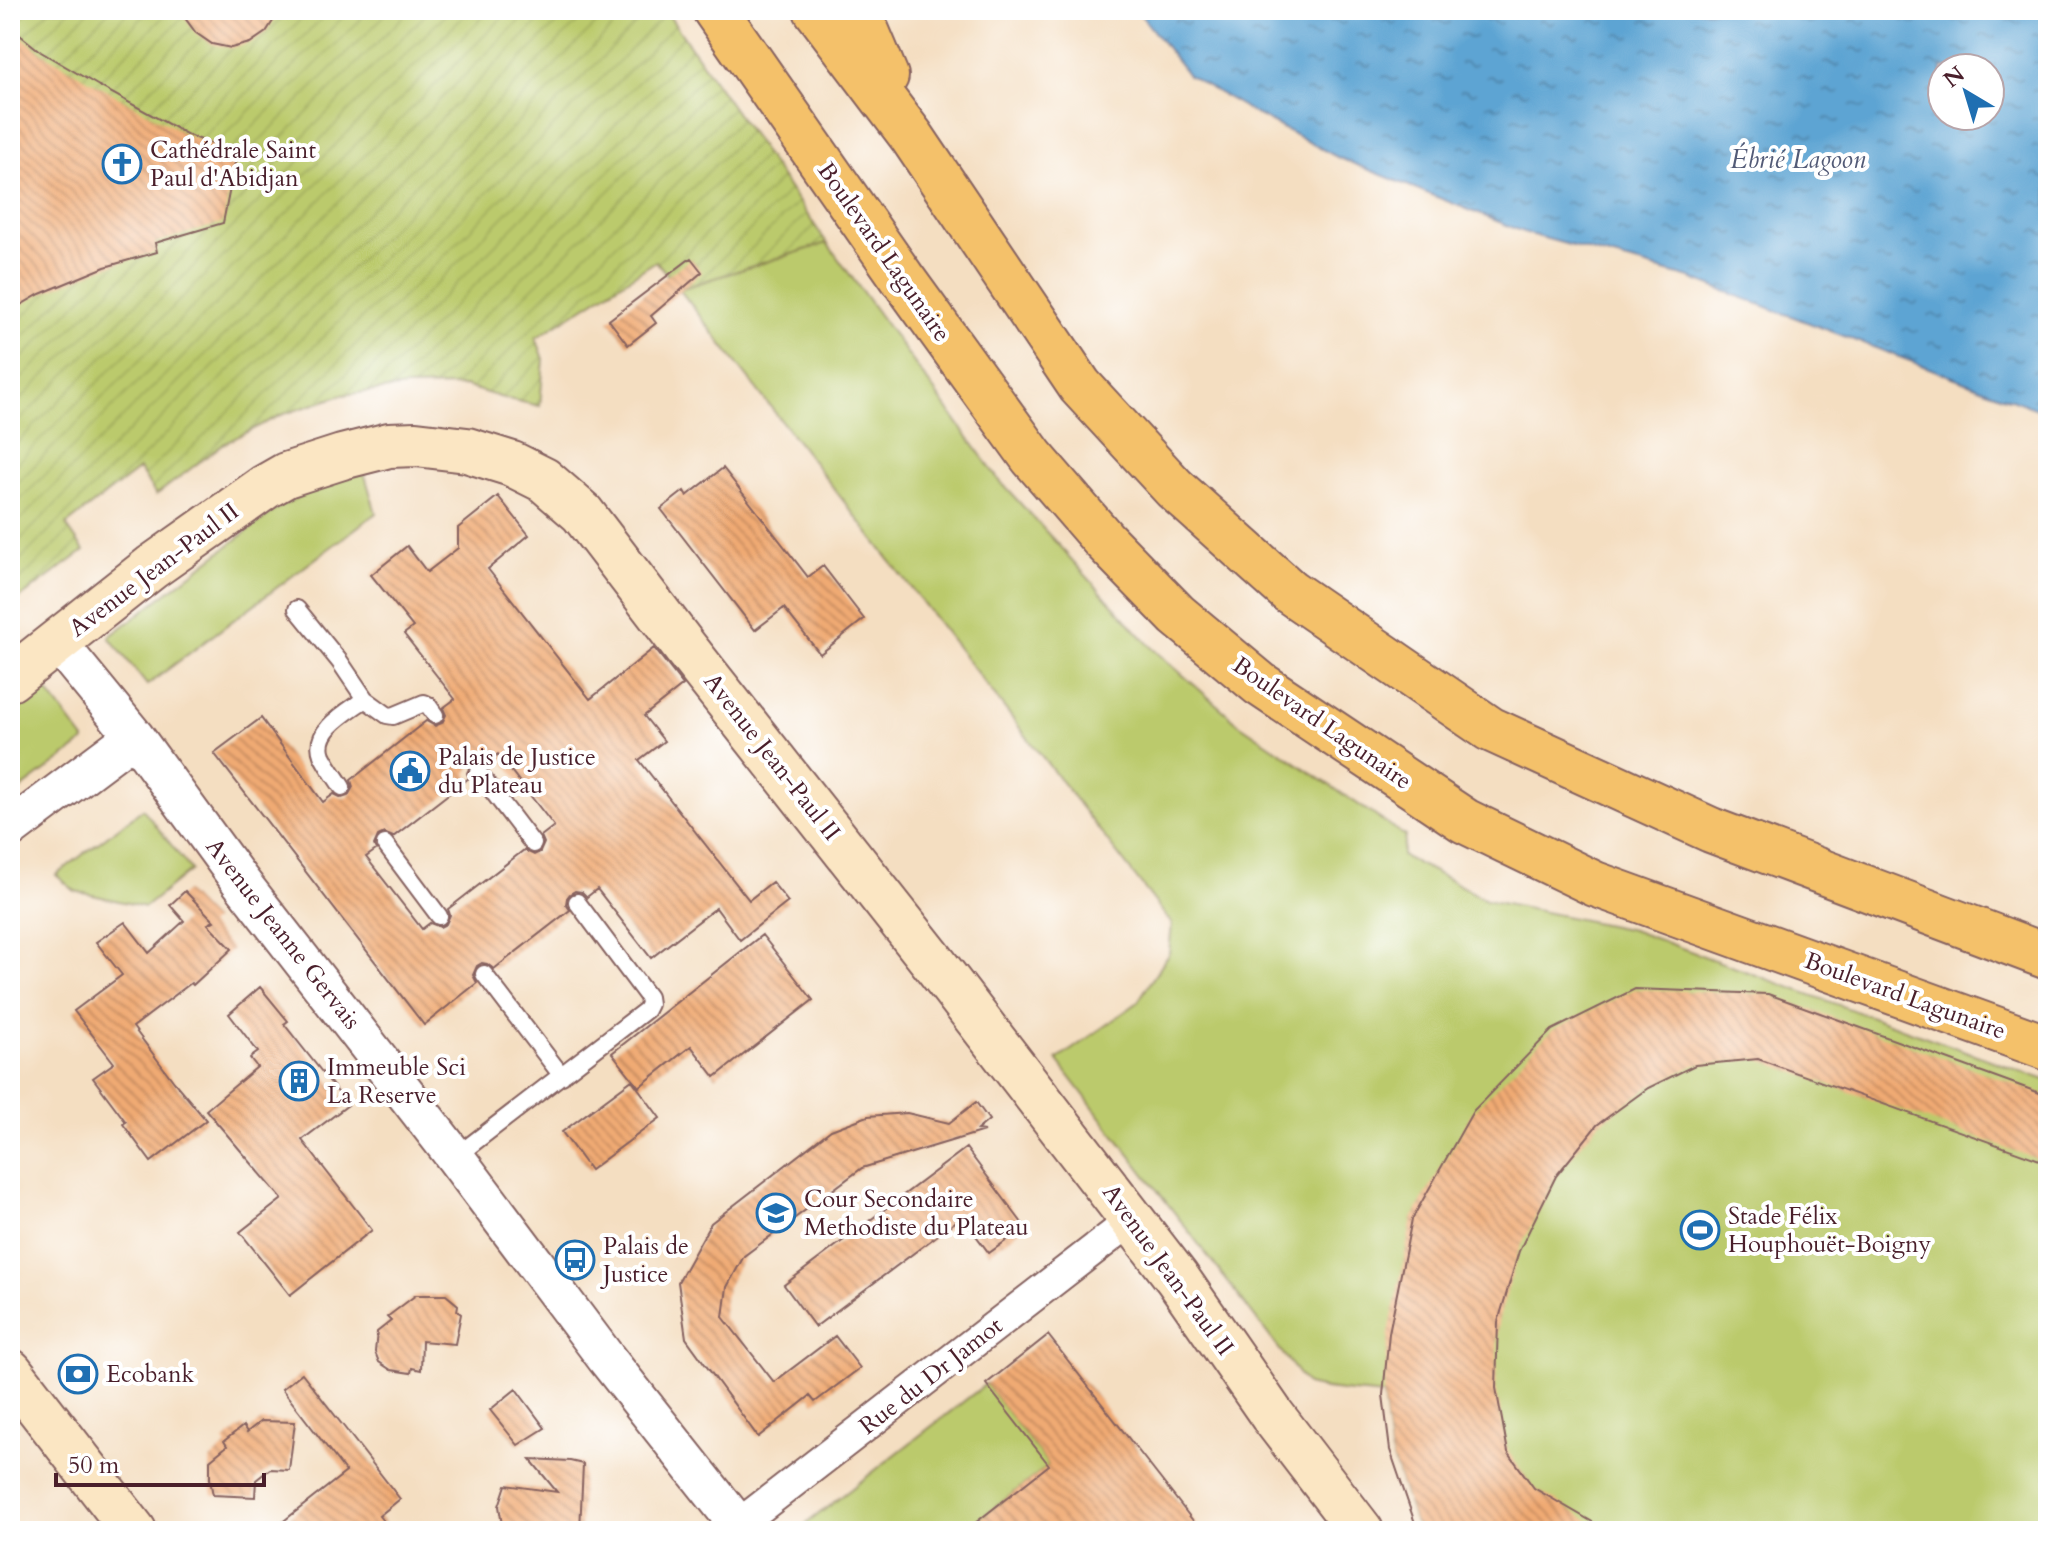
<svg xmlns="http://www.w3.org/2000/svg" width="2058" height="1541" viewBox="0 0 2058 1541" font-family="Cardo,serif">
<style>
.green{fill:#bbca6c;stroke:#82744c;stroke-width:2}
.garden{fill:url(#garden-furrows);stroke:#82744c;stroke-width:2}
.water{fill:url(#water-ripples);stroke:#54627f;stroke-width:2;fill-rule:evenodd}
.building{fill:url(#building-back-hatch);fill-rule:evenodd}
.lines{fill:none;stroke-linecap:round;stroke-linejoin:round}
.service-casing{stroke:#866260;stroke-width:20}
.minor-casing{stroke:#866260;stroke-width:34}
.tertiary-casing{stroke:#866260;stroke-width:42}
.secondary-casing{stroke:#866260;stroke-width:48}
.trunk-casing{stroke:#866260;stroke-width:48}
.service{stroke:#fff;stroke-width:16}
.minor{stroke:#fff;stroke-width:30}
.tertiary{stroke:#fff;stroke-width:38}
.secondary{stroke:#fbe6c3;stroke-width:44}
.trunk{stroke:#f4c16a;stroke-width:44}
.labels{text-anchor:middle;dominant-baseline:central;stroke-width:8;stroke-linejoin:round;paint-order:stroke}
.poi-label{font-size:24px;fill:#4a1f2b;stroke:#fff;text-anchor:start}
.street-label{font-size:24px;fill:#4a1f2b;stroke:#fff}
.water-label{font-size:26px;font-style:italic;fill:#535b77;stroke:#fff}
</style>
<defs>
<pattern id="garden-furrows" width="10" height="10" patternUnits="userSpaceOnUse" patternTransform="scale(2)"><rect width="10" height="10" fill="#bbca6c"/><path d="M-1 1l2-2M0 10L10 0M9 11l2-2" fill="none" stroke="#a2ad5e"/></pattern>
<pattern id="water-ripples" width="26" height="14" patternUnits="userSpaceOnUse" patternTransform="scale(2)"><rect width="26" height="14" fill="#5da4d3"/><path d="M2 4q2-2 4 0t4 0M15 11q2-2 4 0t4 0" fill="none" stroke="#4f85ab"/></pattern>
<pattern id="building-back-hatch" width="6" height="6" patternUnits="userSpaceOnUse" patternTransform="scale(2)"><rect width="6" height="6" fill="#f0aa73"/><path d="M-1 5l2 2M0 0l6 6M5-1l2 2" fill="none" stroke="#c48a5f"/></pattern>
</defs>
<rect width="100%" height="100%" fill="#fff"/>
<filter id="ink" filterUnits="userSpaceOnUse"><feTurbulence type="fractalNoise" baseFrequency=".0125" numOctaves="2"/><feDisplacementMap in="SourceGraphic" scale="16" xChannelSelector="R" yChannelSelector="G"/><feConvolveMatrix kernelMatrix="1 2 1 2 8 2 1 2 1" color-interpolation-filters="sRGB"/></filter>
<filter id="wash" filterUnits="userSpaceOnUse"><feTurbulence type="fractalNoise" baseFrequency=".006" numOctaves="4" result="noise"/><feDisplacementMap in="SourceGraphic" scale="32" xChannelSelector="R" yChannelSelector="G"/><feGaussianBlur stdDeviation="1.8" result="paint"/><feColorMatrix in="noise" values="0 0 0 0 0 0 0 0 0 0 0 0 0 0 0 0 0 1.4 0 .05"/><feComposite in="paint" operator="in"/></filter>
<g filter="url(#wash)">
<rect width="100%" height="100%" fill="#f4dec1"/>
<path class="green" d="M827,243L999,480L1152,648L1239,724L1405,836L1402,856L1450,880L1486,900L1632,930L2048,1081V1531H1423L1415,1523L1390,1450L1383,1395C1358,1392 1332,1392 1307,1385L1057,1060L1137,1003L1169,953L1172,924L679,289Z
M364,472L376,513L147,685L109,637L279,507L329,482Z
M45,688L85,741L10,797V716Z
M143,809L191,870L145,907L75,891L56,875Z
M986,1384L1049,1465L965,1531H797Z"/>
<path class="garden" d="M10,10H665L827,243L679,289L656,261L536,338L544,359L540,406L503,398L464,386L406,387L342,395L281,415L223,444L156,495L139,469L66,525L84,551L10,605Z"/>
<path class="water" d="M1137,10H2048V413L1690,278L1529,234L1337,157L1254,113L1188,75ZM1942,68H1990V116H1942Z"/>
<g id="blocks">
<path class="building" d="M179,10H220L231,16L240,10H280L266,32L250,43L231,48L212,44L196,33Z
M10,27L41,52L99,86L188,135L237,153L223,223L155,243L157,252L105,267L40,294L10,311Z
M691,258L702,272L651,316L656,323L628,345L609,320Z
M723,468L808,577L823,566L864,619L820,654L784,608L755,630L661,509L684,491L687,496Z
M498,496L529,535L488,569L590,699L654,648L683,685L644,716L664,741L639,760L749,900L772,882L788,902L740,940L716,908L651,958L597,889L587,897L582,892L575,891L570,894L567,898L566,904L570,910L494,969L487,964L482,963L477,966L473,975L477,983L424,1025L214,753L261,718L323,802L334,794L342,798L348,796L353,787L351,780L426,721L435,726L442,723L446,715L443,708L455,699L404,634L413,627L371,575L407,546L427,572L458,548V528ZM498,754L554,826L541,836L544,843L540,852L534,855L524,850L448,909L450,915L446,924L440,927L430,923L422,929L366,857L376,850L374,845L378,836L384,833L393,837L469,778L467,773L471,764L477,761L486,765Z
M185,891L214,921L208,924L232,949L193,985L191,983L133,1027L174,1082L206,1120L151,1162L123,1124L126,1122L93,1078L114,1063L74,1011L122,975L96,942L125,922L149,953L184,921L170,905Z
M762,935L813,1000L715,1077L691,1046L639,1087L612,1053Z
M260,987L288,1021L284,1024L348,1105L302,1140L372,1230L290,1295L240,1232L282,1199L206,1110L257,1067L250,1058L258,1052L229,1014Z
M1635,989L1768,994L2048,1096V1163L1758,1059L1695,1065L1648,1088L1597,1125L1556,1176L1519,1251L1498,1322L1496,1388L1508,1452L1534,1488L1608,1531H1423L1415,1523L1390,1450L1383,1395L1389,1333L1412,1219L1473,1111L1552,1030Z
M632,1080L660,1118L590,1170L562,1132Z
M976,1102L989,1120L977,1130L984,1131L862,1168L744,1256L727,1287L723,1317L774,1382L835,1336L860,1368L815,1402L810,1396L758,1437L686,1338L678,1282L711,1223L831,1130L868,1116L907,1113L949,1123Z
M966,1148L1025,1227L989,1253L962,1217L815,1327L784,1285Z
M416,1295H446L458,1305L457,1311L461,1314L455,1344L422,1341L421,1370L412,1368L411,1373L391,1370L379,1362L375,1352L377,1332L391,1321L387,1317Z
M1048,1335L1173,1495L1201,1531H965L1049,1465L986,1384Z
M302,1373L400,1499L379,1516L391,1531H271L346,1472L282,1389Z
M516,1389L545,1428L518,1445L490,1410Z
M261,1421L295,1422L289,1470L270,1469L256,1480L255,1497L213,1495L210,1480V1460L227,1446L224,1441L243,1426L247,1432Z
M530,1459L570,1461L583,1464L580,1531H503L499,1506L506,1485L557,1492Z"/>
</g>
</g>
<g filter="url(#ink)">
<use href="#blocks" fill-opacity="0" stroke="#866260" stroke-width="2"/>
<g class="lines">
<g class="service-casing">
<path id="service" d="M297,609L340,662L365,699L387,715L393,716L424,703L428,705L435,715
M478,772L533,844
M342,787C336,777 327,766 322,755C312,730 349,711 365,699
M385,844L439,916
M484,974L562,1076
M455,1157L646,1010L649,1004L648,997L577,902"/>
</g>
<g class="minor-casing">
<path id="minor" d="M730,1531L1132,1220"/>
</g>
<g class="tertiary-casing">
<path id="tertiary" d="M57,642L134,736L240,881L455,1157L606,1358L743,1531
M10,829L134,736"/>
</g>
<g class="secondary-casing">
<path id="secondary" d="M10,679L152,567L265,487L286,475L342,457L389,445L416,444L467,450L512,464L544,480L582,513L686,649L934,963L1177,1278L1272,1415L1361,1531
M10,1371L134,1531"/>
</g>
<g class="trunk-casing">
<path id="trunk" d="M715,10L903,279L1032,457L1103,539L1177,615L1260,684L1465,821L1595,884L2048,1048
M816,10L912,137L1080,386L1174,488L1289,591L1490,729L1711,830L2048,957
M858,10L886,76"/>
</g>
<use href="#service" class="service"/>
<use href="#minor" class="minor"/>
<use href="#tertiary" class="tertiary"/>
<use href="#secondary" class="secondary"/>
<use href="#trunk" class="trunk"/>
</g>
</g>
<defs>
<g id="church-ring" transform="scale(2)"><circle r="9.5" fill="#fff" stroke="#1f6fb2" stroke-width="1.5"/><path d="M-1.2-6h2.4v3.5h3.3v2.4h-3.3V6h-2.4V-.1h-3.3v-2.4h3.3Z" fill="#1f6fb2"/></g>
<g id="civic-ring" transform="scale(2)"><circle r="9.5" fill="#fff" stroke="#1f6fb2" stroke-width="1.5"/><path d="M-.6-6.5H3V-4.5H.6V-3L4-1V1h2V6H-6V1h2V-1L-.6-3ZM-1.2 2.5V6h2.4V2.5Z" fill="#1f6fb2"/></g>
<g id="building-ring" transform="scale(2)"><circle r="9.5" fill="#fff" stroke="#1f6fb2" stroke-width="1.5"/><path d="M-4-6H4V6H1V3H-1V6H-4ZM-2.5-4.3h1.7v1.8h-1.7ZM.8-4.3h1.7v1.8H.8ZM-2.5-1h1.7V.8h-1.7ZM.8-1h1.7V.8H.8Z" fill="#1f6fb2"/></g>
<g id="school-ring" transform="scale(2)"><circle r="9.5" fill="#fff" stroke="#1f6fb2" stroke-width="1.5"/><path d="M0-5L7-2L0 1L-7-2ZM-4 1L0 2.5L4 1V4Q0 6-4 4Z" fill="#1f6fb2"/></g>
<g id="stadium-ring" transform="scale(2)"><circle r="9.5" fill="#fff" stroke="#1f6fb2" stroke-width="1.5"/><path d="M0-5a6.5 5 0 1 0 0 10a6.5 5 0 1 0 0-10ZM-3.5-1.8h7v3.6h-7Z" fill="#1f6fb2"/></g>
<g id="bus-ring" transform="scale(2)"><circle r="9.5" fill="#fff" stroke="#1f6fb2" stroke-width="1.5"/><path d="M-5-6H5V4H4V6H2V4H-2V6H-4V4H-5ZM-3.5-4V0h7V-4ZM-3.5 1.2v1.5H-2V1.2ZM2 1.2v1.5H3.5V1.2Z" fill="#1f6fb2"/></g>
<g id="bank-ring" transform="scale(2)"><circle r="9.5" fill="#fff" stroke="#1f6fb2" stroke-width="1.5"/><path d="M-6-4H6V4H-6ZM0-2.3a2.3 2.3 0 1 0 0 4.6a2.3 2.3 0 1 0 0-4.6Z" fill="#1f6fb2"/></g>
</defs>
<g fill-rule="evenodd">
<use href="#church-ring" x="122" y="164"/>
<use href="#civic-ring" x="410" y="771"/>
<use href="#building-ring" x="299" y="1081"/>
<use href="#school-ring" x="776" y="1213"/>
<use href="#stadium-ring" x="1700" y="1230"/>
<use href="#bus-ring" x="575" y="1260"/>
<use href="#bank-ring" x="78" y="1374"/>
</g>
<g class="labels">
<g class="poi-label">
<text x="150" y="150">Cathédrale Saint<tspan x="150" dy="28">Paul d'Abidjan</tspan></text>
<text x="438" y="757">Palais de Justice<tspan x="438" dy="28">du Plateau</tspan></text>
<text x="327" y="1067">Immeuble Sci<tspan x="327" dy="28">La Reserve</tspan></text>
<text x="804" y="1199">Cour Secondaire<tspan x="804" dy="28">Methodiste du Plateau</tspan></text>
<text x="1728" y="1216">Stade Félix<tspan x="1728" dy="28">Houphouët-Boigny</tspan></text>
<text x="603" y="1246">Palais de<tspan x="603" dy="28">Justice</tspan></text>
<text x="106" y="1374">Ecobank</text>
</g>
<g class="street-label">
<text transform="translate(884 252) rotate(55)">Boulevard Lagunaire</text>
<text transform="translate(154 570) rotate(-37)">Avenue Jean-Paul II</text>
<text transform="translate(1322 723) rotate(35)">Boulevard Lagunaire</text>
<text transform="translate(772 757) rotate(52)">Avenue Jean-Paul II</text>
<text transform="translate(283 934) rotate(52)">Avenue Jeanne Gervais</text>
<text transform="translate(1905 996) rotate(20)">Boulevard Lagunaire</text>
<text transform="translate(1168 1270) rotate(54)">Avenue Jean-Paul II</text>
<text transform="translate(931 1376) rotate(-38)">Rue du Dr Jamot</text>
</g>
<g class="water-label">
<text x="1798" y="159">Ébrié Lagoon</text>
</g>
</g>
<rect width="2058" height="1541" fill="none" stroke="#fff" stroke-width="40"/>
<g transform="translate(1966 92) rotate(322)"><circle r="38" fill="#ffffff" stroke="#b7a5aa" stroke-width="2"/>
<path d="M0-6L14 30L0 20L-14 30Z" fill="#1f6fb2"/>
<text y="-12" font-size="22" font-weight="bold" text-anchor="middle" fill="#4a1f2b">N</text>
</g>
<path d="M56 1473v12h208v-12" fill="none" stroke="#4a1f2b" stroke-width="4"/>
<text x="68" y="1473" font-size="24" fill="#4a1f2b" stroke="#ffffff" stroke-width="6" paint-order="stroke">50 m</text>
</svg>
